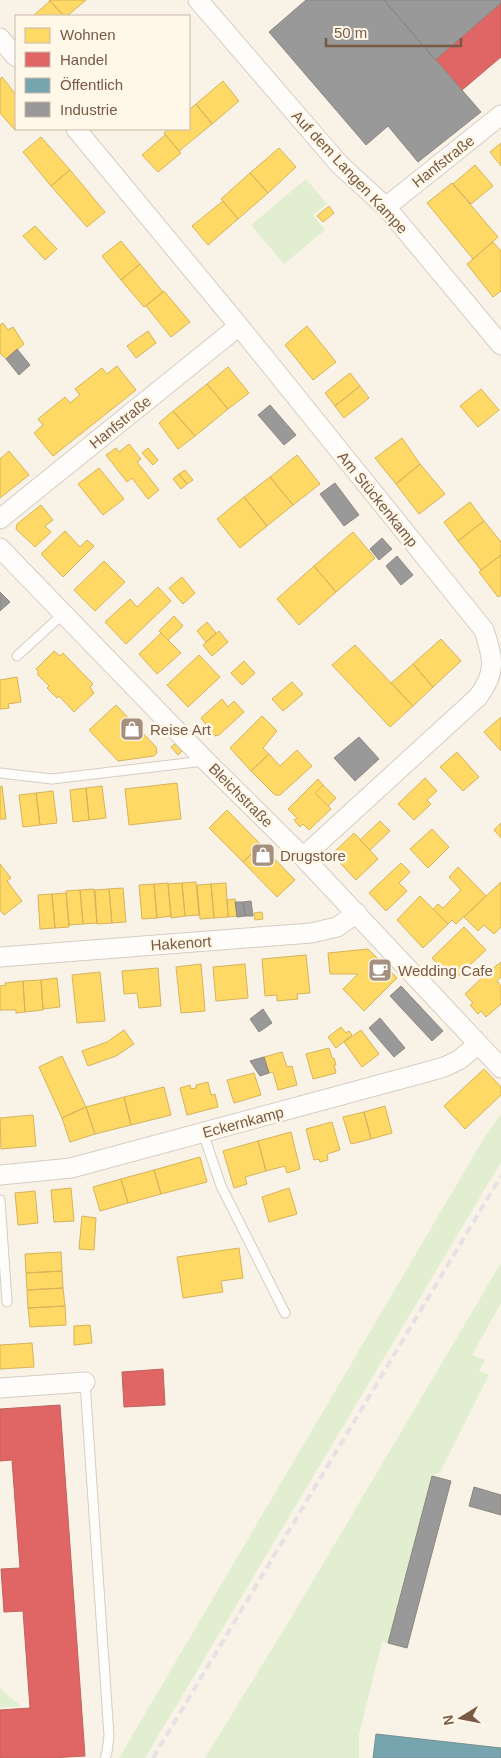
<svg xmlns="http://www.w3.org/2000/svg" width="501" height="1758" viewBox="0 0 501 1758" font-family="Arial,sans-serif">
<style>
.green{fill:#e1efd0}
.homes{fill:#ffd966;stroke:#d6b35c}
.shops{fill:#e06666;stroke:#c1625c}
.public{fill:#76a5af;stroke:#778e8f}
.industry{fill:#999;stroke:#8f8680}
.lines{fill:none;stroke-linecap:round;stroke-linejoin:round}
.lane-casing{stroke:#d7cdc2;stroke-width:11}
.street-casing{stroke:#d7cdc2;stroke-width:21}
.lane{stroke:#fefdfb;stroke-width:9}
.street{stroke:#fefdfb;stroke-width:19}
.rail{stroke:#e5e1e4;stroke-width:4;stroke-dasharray:8 5;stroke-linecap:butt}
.labels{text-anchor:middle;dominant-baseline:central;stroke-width:5;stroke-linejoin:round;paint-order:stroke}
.street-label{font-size:15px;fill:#785a45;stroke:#fff8e9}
.poi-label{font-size:15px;fill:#785a45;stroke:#fff8e9;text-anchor:start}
</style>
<rect width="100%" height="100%" fill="#f8f2e7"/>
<path class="green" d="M306,179L327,204L313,215L325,230L284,264L251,225Z
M501,1114V1162L145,1758H119L483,1140Z
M501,1263V1303L472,1355L485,1360L479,1371L489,1375L440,1472L432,1476L388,1643L382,1642L359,1735V1758H205L294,1613Z
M0,1688L21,1706L0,1708Z"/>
<path class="homes" d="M49,0H86L67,16H64Z
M50,1L64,16H33Z
M2,77L16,95L17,129L15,130L0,113V79Z
M223,81L239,101L212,124L196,104Z
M196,104L212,124L179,151L164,133L168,129H189V110Z
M165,135L181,153L158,172L142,155Z
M41,137L70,170L51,186L23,152Z
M501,143V166L490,152Z
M279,148L296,167L268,193L250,173Z
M475,165L493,186L471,204L453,184Z
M70,170L105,212L87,227L51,186Z
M250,173L268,193L238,219L221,199Z
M452,183L498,237L473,259L427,203Z
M223,201L238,219L208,245L192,226Z
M329,206L334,213L323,222L317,216Z
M35,226L57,249L45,260L23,236Z
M121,241L140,264L121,280L102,256Z
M493,242L501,251V291L493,297L467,264Z
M140,264L163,292L144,307L121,280Z
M164,291L190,322L171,337L146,306Z
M3,323L8,330L13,327L24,344L6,359L0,353V325Z
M307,326L336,362L313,380L285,345Z
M148,331L156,343L136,358L127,346Z
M117,366L136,390L53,456L34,433L43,425L38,419L65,397L70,403L80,395L75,389L102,368L107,374Z
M228,367L249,393L228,409L207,384Z
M350,373L360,386L335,406L325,393Z
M207,384L228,409L195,436L173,411Z
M360,386L369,398L344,418L335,406Z
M481,389L499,410L478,427L460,406Z
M173,411L195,436L178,449L159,423Z
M402,438L420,464L396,484L375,458Z
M129,444L141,459L137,462L159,490L148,499L132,478L127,482L106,455L116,448L119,452Z
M148,448L158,460L153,465L142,453Z
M9,451L29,475L0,498V459Z
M297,455L320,484L293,505L270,477Z
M420,464L445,494L419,514L396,484Z
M99,468L124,499L103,515L78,484Z
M185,470L193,480L187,484L179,474Z
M179,474L187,484L181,489L173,479Z
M270,477L293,505L267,526L244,497Z
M244,497L267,526L240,548L217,519Z
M470,502L484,521L458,541L444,522Z
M41,505L53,520L45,526L51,532L35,547L16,529L17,524Z
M484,521L501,542V555L481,570L458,541Z
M65,531L80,547L87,540L94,546L63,577L41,554Z
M353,532L375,558L336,592L314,566Z
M501,555V595L498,597L479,572Z
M104,561L125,582L95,611L74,590Z
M314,566L336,592L299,625L277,599Z
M182,577L195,593L183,604L169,588Z
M158,587L171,601L126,644L105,622L130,599L137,607Z
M174,616L183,626L168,640L159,631Z
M207,622L216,633L206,642L197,631Z
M219,631L228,642L212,656L203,645Z
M161,633L181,653L157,674L139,654Z
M441,639L461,661L433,687L413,664Z
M355,645L413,706L390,727L332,665Z
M54,651L60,656L63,653L93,684L90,687L94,693L74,712L59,696L57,698L47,688L49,686L38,675V671L36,669Z
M199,655L220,677L188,707L167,685Z
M244,661L255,673L242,685L231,673Z
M413,664L433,687L413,706L391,683Z
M17,677L21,702L8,704L9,708L0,709V680Z
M292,682L303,694L283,711L272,699Z
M222,699L228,707L234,701L244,712L219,735L215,736L201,718Z
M116,705L156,747L157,753L154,756L118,761L89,730Z
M262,716L277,731L263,748L269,754L251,771L230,748Z
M501,717V751L484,732Z
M175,744L182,751L178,755L171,747Z
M297,750L312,766L280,795H275L251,771L269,754L280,766Z
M457,752L479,777L463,791L440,767Z
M425,778L437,791L427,800L431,804L414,820L398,804Z
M318,779L323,785L315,793L331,809L309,830L303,824L300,827L294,820L297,818L288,809Z
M177,783L181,819L129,825L125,789Z
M323,785L336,798L328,806L315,793Z
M2,786L6,819H0V787Z
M102,786L106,818L89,820L86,788Z
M86,788L89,820L73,822L70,790Z
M53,791L57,823L40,825L36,793Z
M36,793L40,825L23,827L19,795Z
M227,810L261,845L243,862L209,828Z
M380,821L390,831L370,850L360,840Z
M501,823V838L494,830Z
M432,829L449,847L428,868L410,849Z
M354,833L378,859L356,880L332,854Z
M261,845L295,880L277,897L243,862Z
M401,863L410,872L399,883L407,891L386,911L369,893Z
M0,864L11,878L7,881L22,901L4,915L0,910Z
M458,867L486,896L456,924L452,920L448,924L433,909L438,904L443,908L461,890L449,877Z
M196,882L199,915L185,916L182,883Z
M501,882V927L494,934L484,925L478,931L464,917Z
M168,883L171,916L157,918L154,884Z
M182,883L185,916L171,918L168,884Z
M226,883L228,917L214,918L211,884Z
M154,884L157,918L142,919L139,885Z
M211,884L214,918L200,919L197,885Z
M123,888L126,922L112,923L109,889Z
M94,889L97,923L83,924L80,890Z
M109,889L112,923L97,924L95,890Z
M80,890L83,924L69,925L66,891Z
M66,893L69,927L55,928L52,894Z
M52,894L55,928L40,929L38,895Z
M420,896L448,924L423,948L397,920Z
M235,899L237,916L228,917L227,900Z
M262,912L263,919L255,920L254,913Z
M464,927L486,950L453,981L432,958Z
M368,949L397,978L364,1011L343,989L358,974H330L328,953Z
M306,955L310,993L297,994L298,999L277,1001V995L265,996L262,959Z
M501,962V977L497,981L501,986V1004L486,1017L481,1011L478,1014L470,1005L473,1003L465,994L488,972Z
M201,964L205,1011L181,1013L176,967Z
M245,964L248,998L216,1001L213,967Z
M158,968L161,1006L139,1008L137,993L124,994L122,971Z
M100,972L105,1021L77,1023L72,975Z
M57,978L60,1007L43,1009L41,980Z
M41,980L43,1010L25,1012L23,981Z
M23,981L25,1012L16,1013V1010H0V986L6,985L5,983Z
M341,1027L346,1033L349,1031L352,1035L336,1048L328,1037Z
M124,1030L134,1044L116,1056L88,1066L82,1051L107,1042Z
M361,1030L379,1054L362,1067L344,1042Z
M329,1048L332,1058H334L336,1065H334L336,1073L313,1079L306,1054Z
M282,1052L287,1067L292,1066L297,1085L278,1090L273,1072L269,1073L264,1057Z
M62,1056L86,1107L62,1118L39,1067Z
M484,1069L501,1087V1095L465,1129L444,1106Z
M254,1073L261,1095L234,1103L227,1080Z
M208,1082L211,1095L215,1094L218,1107L187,1115L180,1088L190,1085L191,1089L196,1088V1085Z
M164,1087L171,1115L131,1125L124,1097Z
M124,1097L131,1125L95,1134L86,1107Z
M385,1106L392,1133L371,1139L364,1112Z
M86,1107L95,1134L70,1142L62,1118Z
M364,1112L371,1139L351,1144L343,1117Z
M33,1115L36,1146L1,1149L0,1118Z
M332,1122L340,1150L327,1154L328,1160L320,1162L319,1159L314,1160L306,1129Z
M291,1132L300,1169L287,1173L285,1166L266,1171L258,1141Z
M258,1141L266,1171L245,1177L247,1184L234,1188L223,1151Z
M200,1157L207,1182L161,1194L154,1170Z
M154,1170L161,1194L128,1203L121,1179Z
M121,1179L128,1203L100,1211L93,1187Z
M71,1188L74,1221L54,1222L51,1190Z
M289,1188L297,1214L269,1222L262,1197Z
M35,1191L38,1223L18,1225L15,1193Z
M82,1216L96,1218L94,1250L79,1249Z
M239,1248L243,1278L221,1281L223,1292L183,1298L177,1257Z
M61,1252L62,1271L26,1273L25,1254Z
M62,1271L63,1288L27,1290L26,1273Z
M63,1288L65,1306L28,1308L27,1290Z
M65,1306L66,1325L30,1327L28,1308Z
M90,1325L92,1343L74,1345V1326Z
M32,1343L34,1367L0,1369V1345Z"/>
<path class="shops" d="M501,3V57L462,90L435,60Z
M163,1369L165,1405L124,1407L122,1372Z
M60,1405L85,1756L51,1758H0V1710L30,1708L23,1611L4,1612L1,1569L20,1568L12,1460L0,1461V1409Z"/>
<path class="public" d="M376,1734L501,1748V1758H373Z"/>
<path class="industry" d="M306,0H384L481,112L418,162L388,126L366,145L269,32Z
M384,0H501V3L435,60Z
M17,349L30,365L19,375L6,359Z
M270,405L296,435L284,445L258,415Z
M335,483L359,515L344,526L320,494Z
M382,538L392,549L379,560L370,549Z
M397,556L413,575L401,585L386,566Z
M0,592L10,602L0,611Z
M359,737L379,759L355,781L334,758Z
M251,901L253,916H245L243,902Z
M235,902H243L245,916L237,917Z
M401,986L443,1031L432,1041L390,996Z
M263,1009L272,1023L259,1032L250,1019Z
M380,1018L405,1048L394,1057L369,1028Z
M264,1057L269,1073L260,1076L250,1061Z
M432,1476L451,1481L407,1648L388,1643Z
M474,1487L501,1495V1515L469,1506Z"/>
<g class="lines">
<g class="lane-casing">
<path id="lane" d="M17,656L64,613
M0,773L52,779L204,761
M203,1133L221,1186L285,1313
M0,1200L7,1302
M85,1382L109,1736L107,1752L105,1758"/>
</g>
<g class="street-casing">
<path id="street" d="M198,0L340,165L386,207L501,345
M0,38L16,57
M76,129L239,326L484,630C493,658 497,672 478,697L303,857
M386,207L501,115
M0,519L239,326
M0,548L206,761L303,857L501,1068
M0,957L311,933L337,927L357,913
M0,1175L71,1168L423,1073L444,1067L459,1060L478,1044
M0,1388L85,1382"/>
</g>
<use href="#lane" class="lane"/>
<use href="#street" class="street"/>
<path class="rail" d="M153,1758L501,1176"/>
</g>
<defs>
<g id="shop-square" transform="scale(1.25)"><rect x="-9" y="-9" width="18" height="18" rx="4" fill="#a58f7e" stroke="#fff8e9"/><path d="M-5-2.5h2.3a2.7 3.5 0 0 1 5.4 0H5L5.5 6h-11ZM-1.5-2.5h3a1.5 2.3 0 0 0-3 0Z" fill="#fff"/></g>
<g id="cafe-square" transform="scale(1.25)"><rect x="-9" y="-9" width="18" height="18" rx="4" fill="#a58f7e" stroke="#fff8e9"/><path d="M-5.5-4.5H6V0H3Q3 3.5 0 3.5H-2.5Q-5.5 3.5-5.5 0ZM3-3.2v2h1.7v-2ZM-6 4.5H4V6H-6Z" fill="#fff"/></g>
</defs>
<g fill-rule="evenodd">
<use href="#shop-square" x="132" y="729"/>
<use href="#shop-square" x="263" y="855"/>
<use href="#cafe-square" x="380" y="970"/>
</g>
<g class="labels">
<g class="street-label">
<text transform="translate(443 161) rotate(-38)">Hanfstraße</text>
<text transform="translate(350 172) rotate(47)">Auf dem Langen Kampe</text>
<text transform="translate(120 422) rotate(-39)">Hanfstraße</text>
<text transform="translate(378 499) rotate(51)">Am Stückenkamp</text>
<text transform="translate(241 795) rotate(45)">Bleichstraße</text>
<text transform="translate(181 943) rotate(-4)">Hakenort</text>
<text transform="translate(243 1122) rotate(-15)">Eckernkamp</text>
</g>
<g class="poi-label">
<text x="150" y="729">Reise Art</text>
<text x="280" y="855">Drugstore</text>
<text x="398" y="970">Wedding Cafe</text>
</g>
</g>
<rect x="15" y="15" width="175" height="115" fill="#fff8e9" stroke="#c9b9a7"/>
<rect x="25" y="28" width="25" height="15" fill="#ffd966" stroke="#c9b9a7"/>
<text x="60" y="40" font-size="15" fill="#785a45">Wohnen</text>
<rect x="25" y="52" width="25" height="15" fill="#e06666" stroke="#c9b9a7"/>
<text x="60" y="65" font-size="15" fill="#785a45">Handel</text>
<rect x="25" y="78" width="25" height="15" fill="#76a5af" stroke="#c9b9a7"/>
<text x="60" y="90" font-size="15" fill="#785a45">Öffentlich</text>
<rect x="25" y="102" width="25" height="15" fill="#999999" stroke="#c9b9a7"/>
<text x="60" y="115" font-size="15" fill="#785a45">Industrie</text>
<g transform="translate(461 1718) rotate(260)" stroke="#fff8e9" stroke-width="4" paint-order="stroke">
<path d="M0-4L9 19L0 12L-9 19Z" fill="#785a45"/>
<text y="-8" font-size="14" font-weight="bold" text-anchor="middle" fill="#785a45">N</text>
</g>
<path d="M326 38v8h135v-8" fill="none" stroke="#785a45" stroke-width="2.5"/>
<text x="334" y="38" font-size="15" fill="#785a45" stroke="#fff8e9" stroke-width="4" paint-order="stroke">50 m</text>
</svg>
